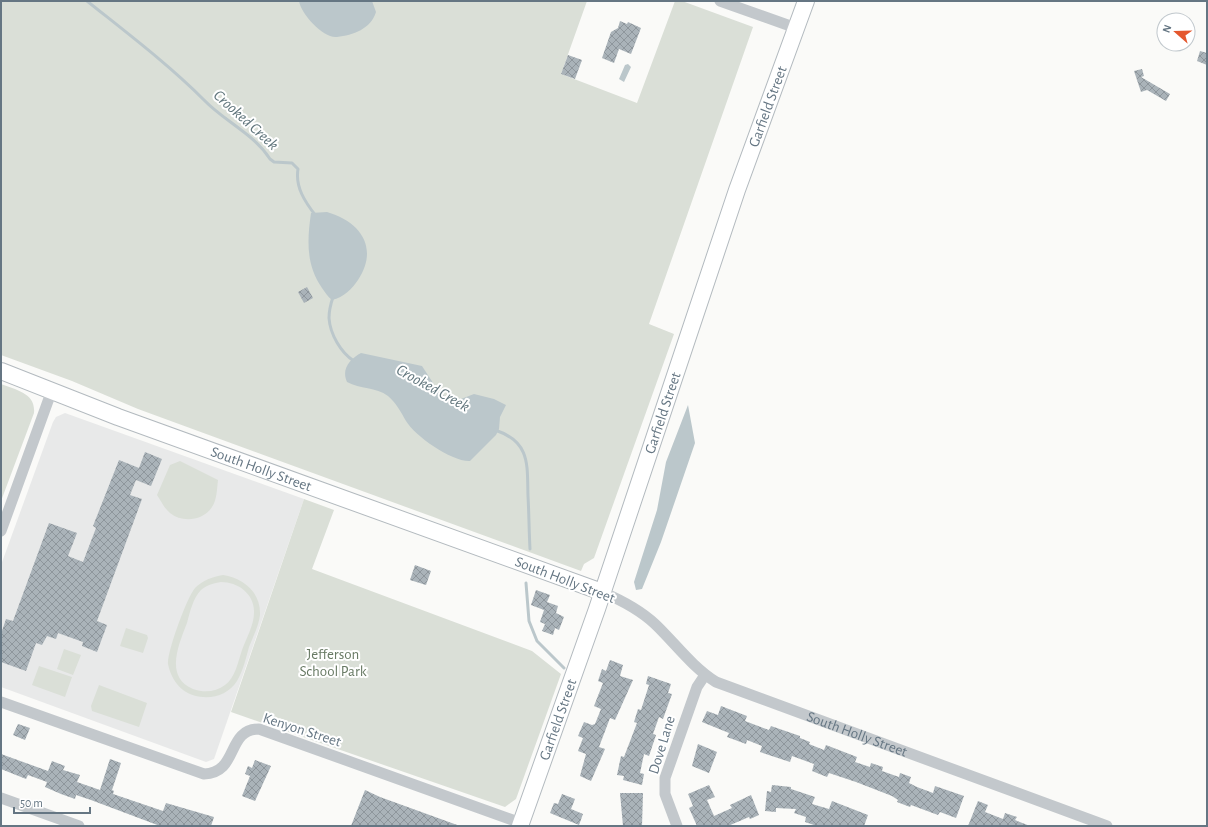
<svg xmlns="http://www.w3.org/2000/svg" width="1208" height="827" viewBox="0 0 1208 827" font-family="'Alegreya Sans',sans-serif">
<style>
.built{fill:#e8e9e9}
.green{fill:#dadfd7;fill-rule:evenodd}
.water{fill:#bbc7cb}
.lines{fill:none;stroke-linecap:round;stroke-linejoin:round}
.stream{stroke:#bbc7cb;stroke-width:3}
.building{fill:url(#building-cross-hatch)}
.secondary-casing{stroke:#b3babf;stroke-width:18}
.street{stroke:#c3c8cc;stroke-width:11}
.secondary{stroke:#fff;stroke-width:16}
.labels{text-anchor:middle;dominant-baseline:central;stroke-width:4;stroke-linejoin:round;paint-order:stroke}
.street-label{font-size:15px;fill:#657683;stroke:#fff}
.park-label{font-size:15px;fill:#687a64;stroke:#fff}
.water-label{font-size:16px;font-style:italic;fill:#60757c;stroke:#fff}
</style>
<defs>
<pattern id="building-cross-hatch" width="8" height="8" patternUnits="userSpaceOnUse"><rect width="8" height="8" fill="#aab3b9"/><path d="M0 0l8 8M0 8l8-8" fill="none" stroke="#8e969c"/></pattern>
</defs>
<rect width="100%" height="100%" fill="#fafaf8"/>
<path class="built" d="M65,413L304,499L214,759L206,762L1,687V565L53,422L56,417Z"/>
<path class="green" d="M1,1H587L561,74L637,103L675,1H682L753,27L649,324L674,334L594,558L584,564L581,571L138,409L72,381L1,355Z
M1,384C16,390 36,393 34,413L1,501Z
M180,461L218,480C217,488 217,500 212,507C203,521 182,523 170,513C164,508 161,501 157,495L170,465Z
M304,499L334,510L312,569L532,651L561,674L516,799L505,807L231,712Z
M223,575C243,578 261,592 260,615C259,625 253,637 249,647C246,658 243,671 237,681C226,699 200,702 183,690C175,684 170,674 168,664C167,652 187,597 195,588C203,580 212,577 223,575ZM221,582C238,582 255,594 254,613C254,625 246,639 242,650C238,662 235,678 225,685C216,692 204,693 193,689C164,677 179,644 187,623C190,612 193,598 201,590C207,585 214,583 221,582Z
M126,628L147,635L148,638L143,653L120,646Z
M64,649L81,655L73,675L57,669Z
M39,666L72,677L65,697L32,685Z
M99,685L147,703L139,727L92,711L91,706Z"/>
<path class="water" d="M299,1H372L376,12C371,29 353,35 337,37C324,39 301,14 299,1Z
M628,64L631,67L624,82L619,79L625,65Z
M327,212C361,222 379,248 358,280C352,289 344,297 332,300C328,297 325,292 322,288C306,265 307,241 311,213Z
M361,353L422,366L439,392L444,396L461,399L474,394L494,399L506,405L500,417L499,429L496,435L470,461C452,462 415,436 406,421C401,412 396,403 388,396C376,387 360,389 347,382C341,369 350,359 361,353Z
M688,405L695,443L661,542L642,589L636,590L634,582L657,510L666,462Z"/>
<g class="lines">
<path class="stream" d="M87,1C127,33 168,64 204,100C224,121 254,134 270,159L274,162L292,163L298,169C295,187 305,202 316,216
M333,297C331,303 329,312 329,318C330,334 341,353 354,361
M495,430C531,442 527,465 528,496C529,513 529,531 530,549
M526,583L529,621L537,641L564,668"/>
</g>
<path class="building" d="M620,21L627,24L628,22L641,28L631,54L619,49L614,63L602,58L611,32L618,28Z
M1200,51L1207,53V65L1197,61Z
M568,55L582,60L575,79L561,74Z
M1142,69L1144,76L1141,77L1170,94L1166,101L1147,90L1141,92L1134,71Z
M307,287L313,298L304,303L298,292Z
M145,452L162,459L151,486L136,480L130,495L142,499L97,621L107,625L97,652L82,646L83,642L58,633L56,639L47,636L42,645L36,643L26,671L1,662V634L6,619L13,621L49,523L77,533L68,556L83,562L96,528L93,526L119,460L139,468Z
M415,565L431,571L426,585L410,580Z
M536,590L550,595L547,602L558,606L556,613L564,617L559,630L555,628L553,635L542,631L545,624L540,622L544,610L531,605Z
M610,660L623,665L620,676L633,680L615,720L610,718L599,747L605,749L591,781L580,776L586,754L578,751L583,738L578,736L584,722L592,725L595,724L601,709L594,706L603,683L598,681L602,669L606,671Z
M648,676L671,684L668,693L672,694L663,719L659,717L653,734L656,735L649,756L644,754L640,773L644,774L642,785L623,780L624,776L617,775L621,756L624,757L637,723L634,722L638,709L641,710L649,685L646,684Z
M721,706L747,716L745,721L769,730L771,726L800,736V738L810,742L809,744L824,750L826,745L857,757L855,762L870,767L871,763L883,767L882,771L899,777L900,773L911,777L909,783L917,787L933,793L935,786L964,796L956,818L940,812L938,815L911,805L910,807L897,802L898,800L892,796L856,782L829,773L827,777L812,771L814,764L792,756L790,762L760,752L762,746L747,740L746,744L727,737L729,733L702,722L707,711L718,715Z
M18,724L30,728L25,740L13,735Z
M698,744L717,752L709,773L692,766Z
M1,754L48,771L52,761L65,766L63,770L80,775L77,782L100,790L110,759L121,763L112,790L114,791L113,794L163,811L166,803L214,817L211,826H160L91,800L76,795L75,799L61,794L45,787L47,782L28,775L26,779L1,769Z
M255,760L271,766L255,801L242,796L250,776L245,774L248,766L252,768Z
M709,785L715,797L707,800L714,816L732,808L730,805L751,795L759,815L750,819L749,817L728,826H697L689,808L693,806L688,794Z
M772,785L791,787V789L815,797L812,804L829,809L832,801L868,815L864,826H817L805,822L806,817L794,813L796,809L776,808V812L765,811L767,791L771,792Z
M365,790L380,797L460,826H351Z
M620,793H643L642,826H623Z
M562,794L575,799L571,809L583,814L579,825L550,813L554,803L558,804Z
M978,801L988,805L985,812L1003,819L1005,813L1017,817L1015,820L1030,826H968Z"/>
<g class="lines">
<g class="secondary-casing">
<g id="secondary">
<path id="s2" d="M1,371L118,417L602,592"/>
<path id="s3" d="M520,826L597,609L737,190L806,1"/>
</g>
</g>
<g class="street">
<path d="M720,1L796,28"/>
<path d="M1,531L52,390"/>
<path id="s1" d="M602,592C621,600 640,610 655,624C675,643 692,667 716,682L1107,826"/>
<path d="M1,702L204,774C239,773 226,729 259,729L521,823"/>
<path d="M1,798L79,826"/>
<path d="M677,826L665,794V778L697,687L705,675"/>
</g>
<use href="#secondary" class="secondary"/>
</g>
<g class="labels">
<g class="street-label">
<text stroke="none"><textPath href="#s3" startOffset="761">Garfield Street</textPath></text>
<text stroke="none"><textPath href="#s3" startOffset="437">Garfield Street</textPath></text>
<text stroke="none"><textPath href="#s2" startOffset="278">South Holly Street</textPath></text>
<text transform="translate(565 580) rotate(21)">South Holly Street</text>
<text stroke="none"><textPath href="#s3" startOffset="113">Garfield Street</textPath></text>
<text transform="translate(302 730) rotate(18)">Kenyon Street</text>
<text stroke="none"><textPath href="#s1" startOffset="297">South Holly Street</textPath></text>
<text transform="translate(662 745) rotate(-73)">Dove Lane</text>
</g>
<g class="park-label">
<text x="333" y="654">Jefferson<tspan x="333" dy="17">School Park</tspan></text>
</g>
<g class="water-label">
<text transform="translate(246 120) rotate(42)">Crooked Creek</text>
<text transform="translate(433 388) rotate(29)">Crooked Creek</text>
</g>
</g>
<rect width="1208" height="827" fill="none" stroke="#657683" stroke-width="4"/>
<g transform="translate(1176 32) rotate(290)"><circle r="19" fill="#ffffff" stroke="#c1c8cd"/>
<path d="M0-3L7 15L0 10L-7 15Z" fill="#e4572e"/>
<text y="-6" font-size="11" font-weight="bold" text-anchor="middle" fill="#657683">N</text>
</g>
<path d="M14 807v6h76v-6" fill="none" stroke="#657683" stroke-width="2"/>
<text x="20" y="807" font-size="12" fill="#657683" stroke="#ffffff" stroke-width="3" paint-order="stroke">50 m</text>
</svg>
